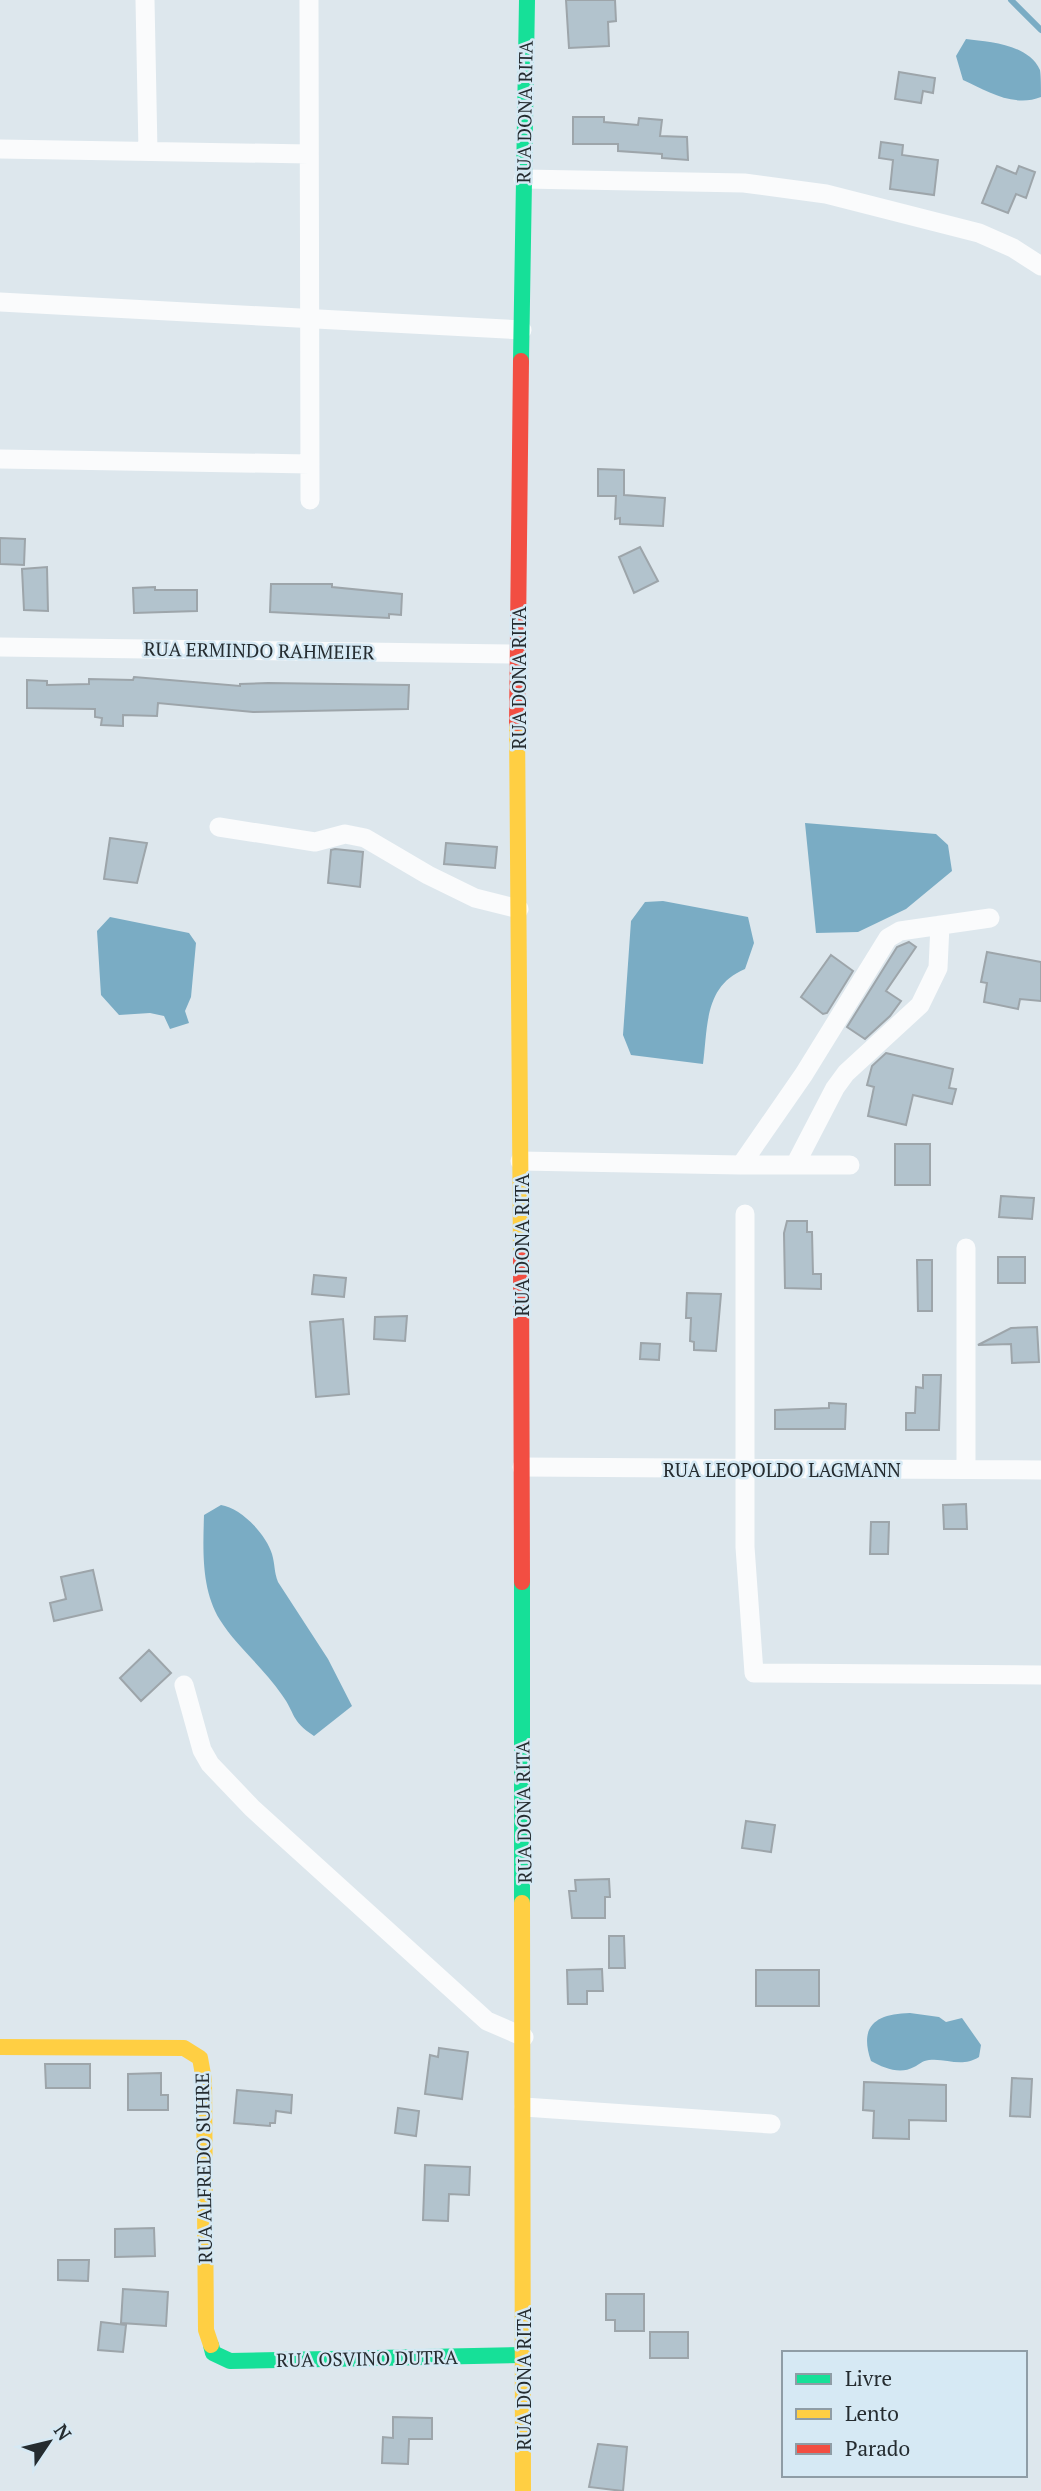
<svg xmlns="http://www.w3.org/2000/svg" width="1041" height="2491" viewBox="0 0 1041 2491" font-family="'PT Serif',serif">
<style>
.water{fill:#7aacc4}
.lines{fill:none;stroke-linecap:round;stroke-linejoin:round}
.stream{stroke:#7aacc4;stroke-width:6}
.building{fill:#b2c3cd;stroke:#9da5aa;stroke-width:2}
.street{stroke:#fafbfc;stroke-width:19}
.fast{stroke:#16e098;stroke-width:16}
.slow{stroke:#ffcf43;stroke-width:16}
.jam{stroke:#f24e42;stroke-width:16}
.labels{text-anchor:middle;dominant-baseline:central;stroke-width:5;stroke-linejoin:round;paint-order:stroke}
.street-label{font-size:19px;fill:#252c30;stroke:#d6e9f4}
</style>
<rect width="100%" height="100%" fill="#dde7ed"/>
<path class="water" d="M966,39C990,42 1028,44 1040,70C1041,77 1041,89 1041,97C1014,108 987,91 963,80L956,56Z
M805,823L936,834L948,845L952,871L906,909L858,932L816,933Z
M663,901L748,917L754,943L745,969C704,986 708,1026 703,1064L631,1055L623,1035L631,921L645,902Z
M110,917L189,933L196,943L191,997L185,1011L189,1023L170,1029L164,1016L150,1013L119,1015L101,995L97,931Z
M221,1505C241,1508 266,1534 272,1554C275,1564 274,1572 278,1582L328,1659L352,1706L314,1736C290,1720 296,1714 282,1695C264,1668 237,1647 220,1620C201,1589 203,1550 204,1515Z
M910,2013L939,2017L946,2022L962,2018L981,2045L979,2057C961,2068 947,2058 929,2060C922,2061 920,2064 914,2067C900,2075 884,2068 871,2061C859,2026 875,2014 910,2013Z"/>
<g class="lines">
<path class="stream" d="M1011,0L1041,30"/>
</g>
<path class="building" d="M566,0H615L616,21L608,22L609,46L569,48Z
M899,72L935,78L933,93L923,91L921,103L895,99Z
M573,117H604V122L638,125L639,118L662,120L660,136L687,137L688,160L662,158V154L618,151V144H573Z
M881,142L903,145L902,155L938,160L934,195L890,189L893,160L879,158Z
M997,166L1016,174L1019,166L1035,172L1026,198L1016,194L1008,213L982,203Z
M598,469L624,470V495L665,498L663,526L620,524V518L615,519L616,496H598Z
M0,538L25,539L24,565L0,564Z
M640,547L658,581L634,593L619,557Z
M47,567L48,611L24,610L22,569Z
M271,584H332V587L402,594L401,615L389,614V618L270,612Z
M155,587V590H197V611L134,613L133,588Z
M134,677L240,686V684L268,683L409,685L408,709L253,712L158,703L157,716L123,715V726L101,725L102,718L95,717V709L27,708V680L47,681V685L89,684V679L133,680Z
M110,838L147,843L137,883L104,879Z
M446,843L497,847L495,868L444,864Z
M335,849L363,852L360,887L328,883L331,850Z
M909,942L916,947L886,991L901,1001L890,1016L865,1039L847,1027L897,947Z
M987,952L1041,962V1001L1020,999L1018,1009L984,1002L987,983L981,982Z
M831,955L853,971L827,1013L823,1014L801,997Z
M886,1053L953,1069L949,1088L956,1089L952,1104L913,1095L906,1125L868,1116L874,1087L867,1085L872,1066Z
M895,1144H930V1185H895Z
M1001,1196L1034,1198L1032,1219L999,1217Z
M787,1221H807V1232H812L813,1274H821V1289L785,1288L784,1233Z
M998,1257H1025V1283H998Z
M917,1260H932V1311H918Z
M314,1275L346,1278L344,1297L312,1294Z
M687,1293L721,1294L716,1351L694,1350V1342L690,1341L691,1318H686Z
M407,1316L405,1341L374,1339L375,1317Z
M343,1319L349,1394L316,1397L310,1322Z
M1037,1327L1039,1362L1012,1363L1011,1344L978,1345L1011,1328Z
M641,1343L660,1344L659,1360L640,1359Z
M923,1375H941L939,1430H906V1413H915L916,1387L923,1388Z
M829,1403L846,1404L845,1429H775V1410L829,1408Z
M966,1504L967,1529H944L943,1505Z
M871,1522H889L888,1554H870Z
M93,1570L102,1610L54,1621L50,1603L66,1599L61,1577Z
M149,1650L171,1673L141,1701L120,1678Z
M746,1821L775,1825L771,1852L742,1848Z
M609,1879L610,1897H605V1918H572L569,1891H576L575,1880Z
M609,1936H624L625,1968H609Z
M602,1969L603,1991H587V2004H568L567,1970Z
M756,1970H819V2006H756Z
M439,2048L468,2052L462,2099L425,2094L430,2055L438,2057Z
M45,2064H90V2088H46Z
M161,2073V2095H168V2110H128V2074Z
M1012,2078L1032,2079L1030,2117L1010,2116Z
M864,2082L946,2085V2121L909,2120V2139L873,2138L874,2111L863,2110Z
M237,2090L292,2095L291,2113L276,2111L275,2123H270V2126L234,2123Z
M398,2108L419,2111L416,2136L395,2133Z
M425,2165L470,2167L469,2195L449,2194L448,2221L423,2220Z
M154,2228L155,2256L115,2257V2229Z
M58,2260H89L88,2281L58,2280Z
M123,2289L168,2292L166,2326L121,2323Z
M606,2294H644V2331H615V2320H606Z
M101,2322L126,2325L123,2352L98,2350Z
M650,2332H688V2358H650Z
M393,2417L432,2418V2439H409L408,2464L382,2463L383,2437L393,2438Z
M598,2444L627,2447L623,2491L589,2487Z"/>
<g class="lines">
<path class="street" d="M145,0L148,151
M309,0L310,500
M0,149L309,154
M523,179L744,183L826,194L979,233L1013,248L1041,266
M0,302L522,330
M0,459L310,464
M0,647L517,654
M219,827L315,842L345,834L365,838L428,875L475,898L519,909
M520,1161L741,1165L804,1074L888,938L900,931L990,918
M741,1165H850
M795,1165L835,1088L846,1073L920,1005L938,968L940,925
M745,1214V1547L754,1673L1041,1675
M522,1467L1041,1470
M966,1468V1248
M184,1685L202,1750L210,1764L252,1808L487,2021L524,2037
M524,2107L771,2124"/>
<path class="fast" d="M521,361L527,0
M522,1582V1903
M211,2345L213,2353L230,2361L523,2355"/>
<path class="slow" d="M517,723L521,1256
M522,1903L523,2491
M0,2047L184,2048L200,2058L204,2080L206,2330L211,2345"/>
<path class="jam" d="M517,723L521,361
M521,1256L522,1582"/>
</g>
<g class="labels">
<g class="street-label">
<text transform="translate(524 112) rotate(-89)">RUA DONA RITA</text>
<text transform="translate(259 650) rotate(1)">RUA ERMINDO RAHMEIER</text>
<text transform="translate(518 678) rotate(-90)">RUA DONA RITA</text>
<text transform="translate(521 1245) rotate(-90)">RUA DONA RITA</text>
<text x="782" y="1469">RUA LEOPOLDO LAGMANN</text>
<text transform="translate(523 1812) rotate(-91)">RUA DONA RITA</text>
<text transform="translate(203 2168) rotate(-91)">RUA ALFREDO SUHRE</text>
<text transform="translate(367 2358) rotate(-1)">RUA OSVINO DUTRA</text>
<text transform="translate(523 2379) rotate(-90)">RUA DONA RITA</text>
</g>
</g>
<rect x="782" y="2351" width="245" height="126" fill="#d6e9f4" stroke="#8f9da6" stroke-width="2"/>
<rect x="796" y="2374" width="35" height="10" fill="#16e098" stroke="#8f9da6" stroke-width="2"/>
<text x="845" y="2386" font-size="21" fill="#252c30">Livre</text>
<rect x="796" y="2409" width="35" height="10" fill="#ffcf43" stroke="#8f9da6" stroke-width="2"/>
<text x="845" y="2421" font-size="21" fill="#252c30">Lento</text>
<rect x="796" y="2444" width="35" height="10" fill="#f24e42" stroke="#8f9da6" stroke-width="2"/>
<text x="845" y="2456" font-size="21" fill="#252c30">Parado</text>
<g transform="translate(49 2442) rotate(55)" stroke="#d6e9f4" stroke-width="5" paint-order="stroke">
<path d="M0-5L12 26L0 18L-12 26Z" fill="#252c30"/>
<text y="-10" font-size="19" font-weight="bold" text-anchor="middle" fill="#252c30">N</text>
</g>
</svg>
